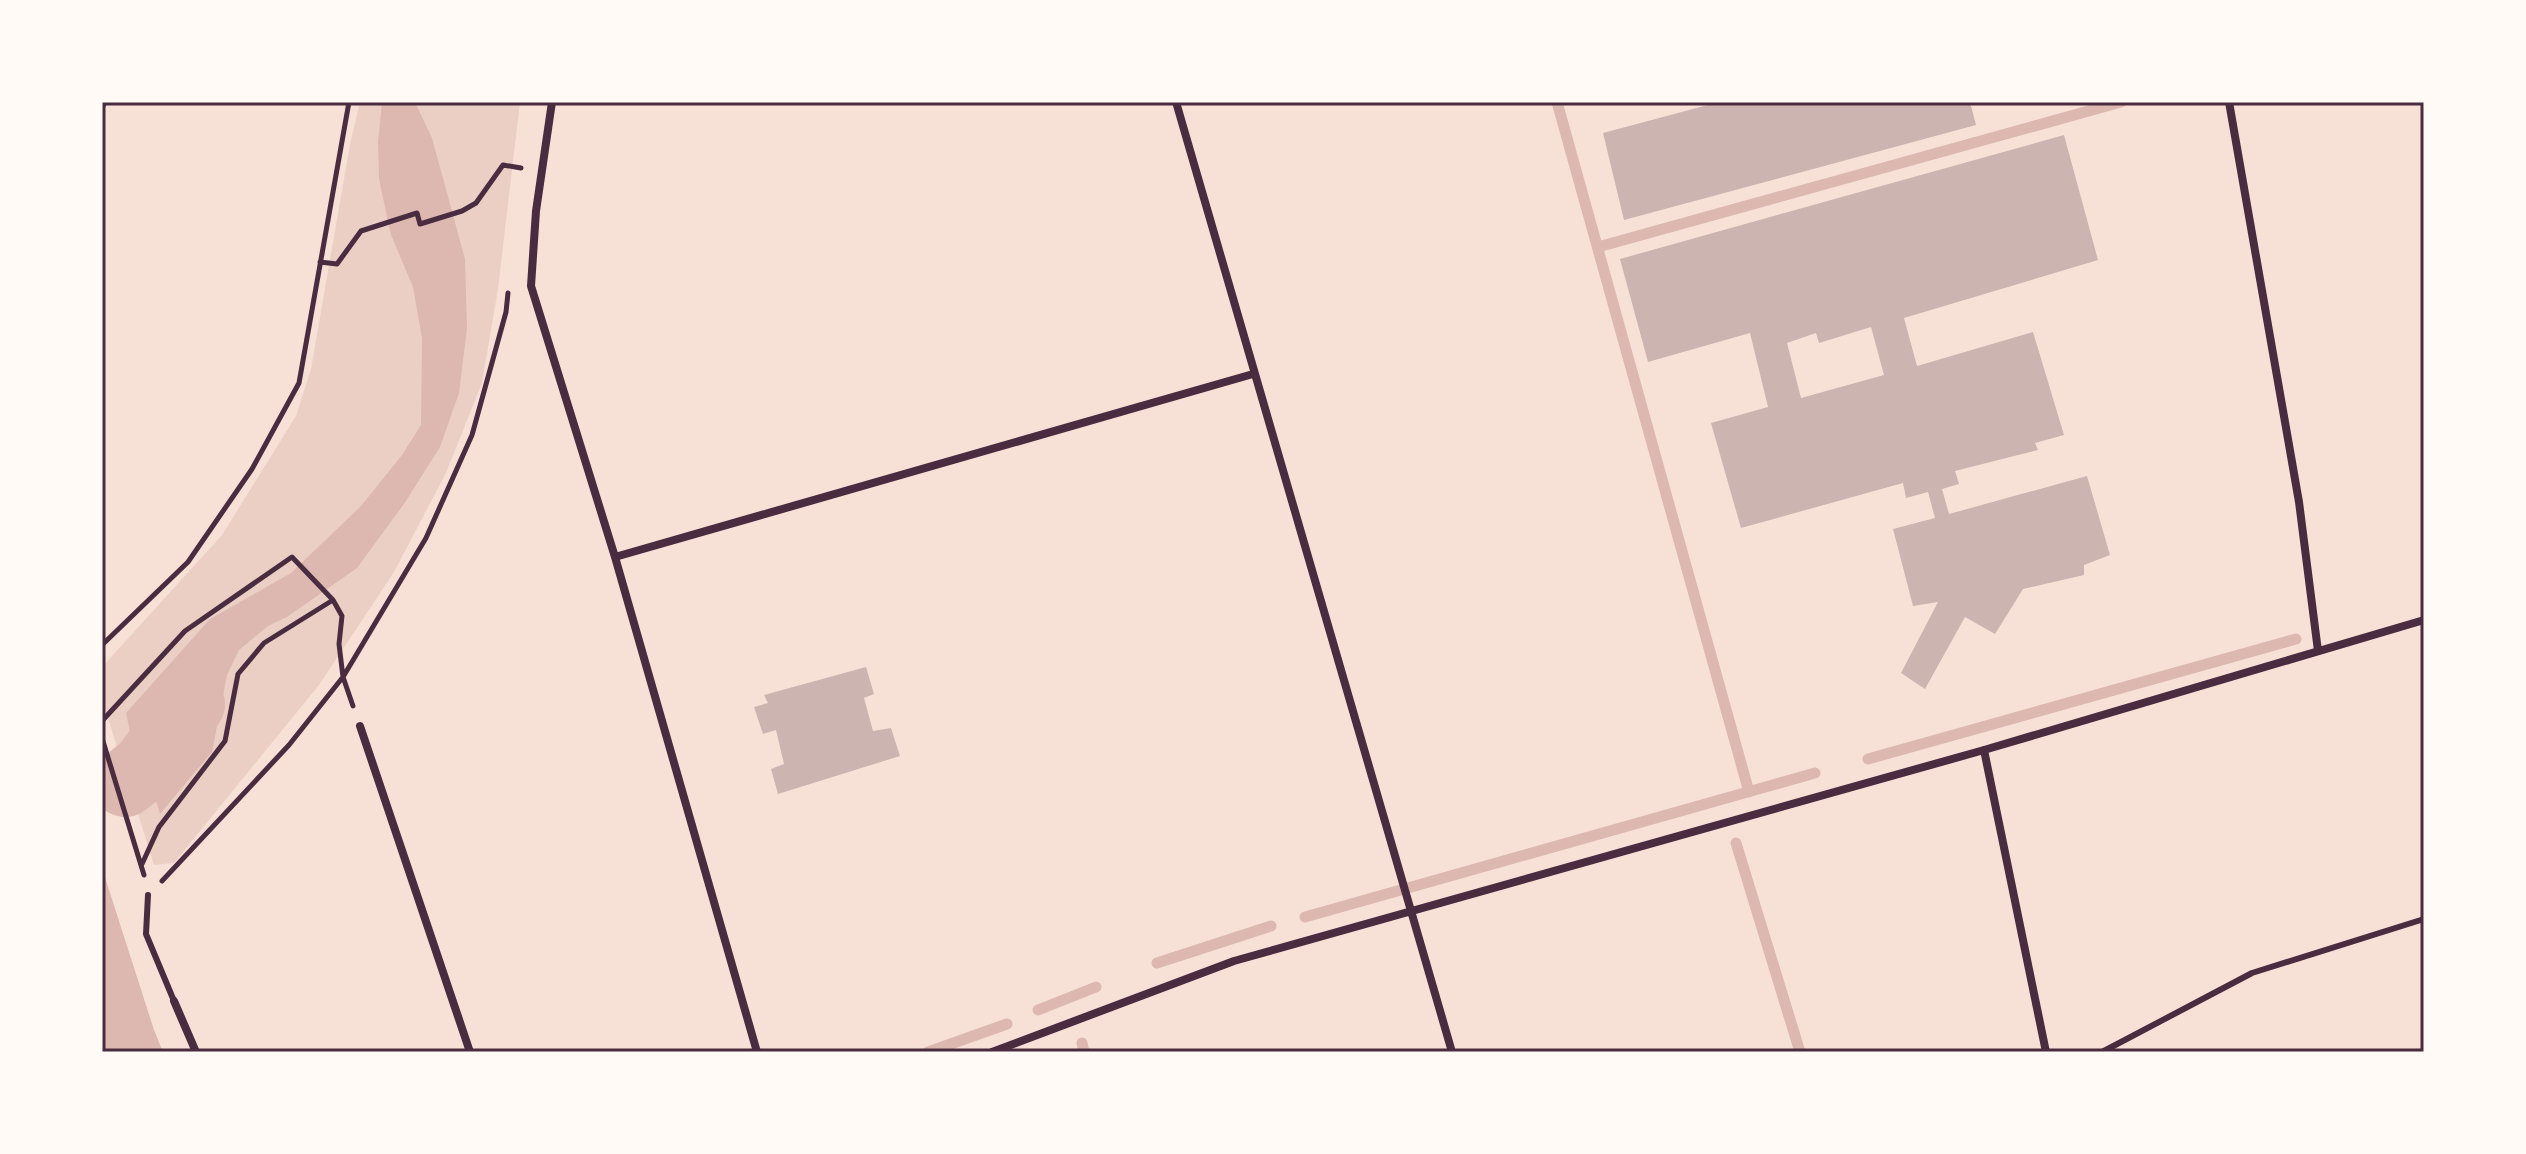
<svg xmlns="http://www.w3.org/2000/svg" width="2526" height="1154" viewBox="0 0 2526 1154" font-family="Lato,sans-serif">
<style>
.green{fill:#ebcfc5}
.water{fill:#dcb8b0}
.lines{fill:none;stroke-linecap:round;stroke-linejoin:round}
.stream{stroke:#dcb8b0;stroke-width:11}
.river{stroke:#dcb8b0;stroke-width:68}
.building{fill:#ccb4b1;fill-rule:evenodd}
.path{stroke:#4a2c40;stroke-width:5}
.service{stroke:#4a2c40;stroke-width:6}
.minor{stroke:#4a2c40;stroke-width:8}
.neatline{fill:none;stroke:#4a2c40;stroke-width:3}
</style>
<rect width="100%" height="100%" fill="#f7e1d7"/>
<path class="green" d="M360,102H520L498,289L482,383L446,473L394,572L319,685L174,863L154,865L102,699V667L222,535L296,416L311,369L350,144Z"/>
<path class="water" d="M382,102H415L432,138L465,259L467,328L459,393L440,447L404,504L357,568L287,617L268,626L239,650L227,675L212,752L160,814L153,790L141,800L125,750L132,741L126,713L210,619L291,573L361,506L402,455L421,425L422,338L413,287L391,235L379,179L378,142Z
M102,868L154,1030L163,1052H102Z"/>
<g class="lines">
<path class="stream" d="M1557,102L1749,792
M1598,247L2121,102
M1868,759L2296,639
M1736,843L1800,1052
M1305,917L1815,773
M1157,963L1271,926
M1038,1010L1096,987
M1082,1043L1084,1052
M928,1052L1007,1024"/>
<path class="river" d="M125,783L145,767L191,704"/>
</g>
<path class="building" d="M1719,102H1970L1976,125L1624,220L1603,133Z
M2064,135L2098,260L1904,318L1917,366L2033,332L2064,435L2035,443L2038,450L1955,471L1959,484L1942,489L1949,514L2087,476L2110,555L2084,565V575L2023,589L1995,634L1965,617L1925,689L1901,673L1938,602L1913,606L1893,529L1935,518L1928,492L1906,498L1903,483L1741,528L1711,423L1768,407L1750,333L1648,362L1620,259ZM1871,327L1884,375L1801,398L1787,343L1816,333L1819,343Z
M866,667L874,694L864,698L873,731L891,728L900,756L778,794L771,769L784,764L776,730L763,734L754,707L768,703L764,695Z"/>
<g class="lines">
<path class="path" d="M320,262L337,264L361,231L417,213L420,224L462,211L476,203L503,165L521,168
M102,645L188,562L252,469L299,383L349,102
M102,721L185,631L292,557L333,600L342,616L339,644L343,677L353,706
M102,738L144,875
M142,864L159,827L225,741L238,674L264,643L333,600
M162,881L289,745L343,677L426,538L472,435L506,312L508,293"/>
<path class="service" d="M148,895L146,934L174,1001
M2102,1052L2252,973L2424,919"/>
<path class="minor" d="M552,102L536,211L531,286L615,557L757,1052
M1176,102L1452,1052
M2229,102L2299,502L2318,651
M102,105L103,102
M615,557L1253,374
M360,726L470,1052
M1984,750L2046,1052
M174,1001L196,1052
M992,1052L1234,961L1984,750L2424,620"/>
</g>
<rect width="2526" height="1154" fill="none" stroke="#fffaf5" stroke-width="208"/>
<rect x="104" y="104" width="2318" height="946" class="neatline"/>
</svg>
